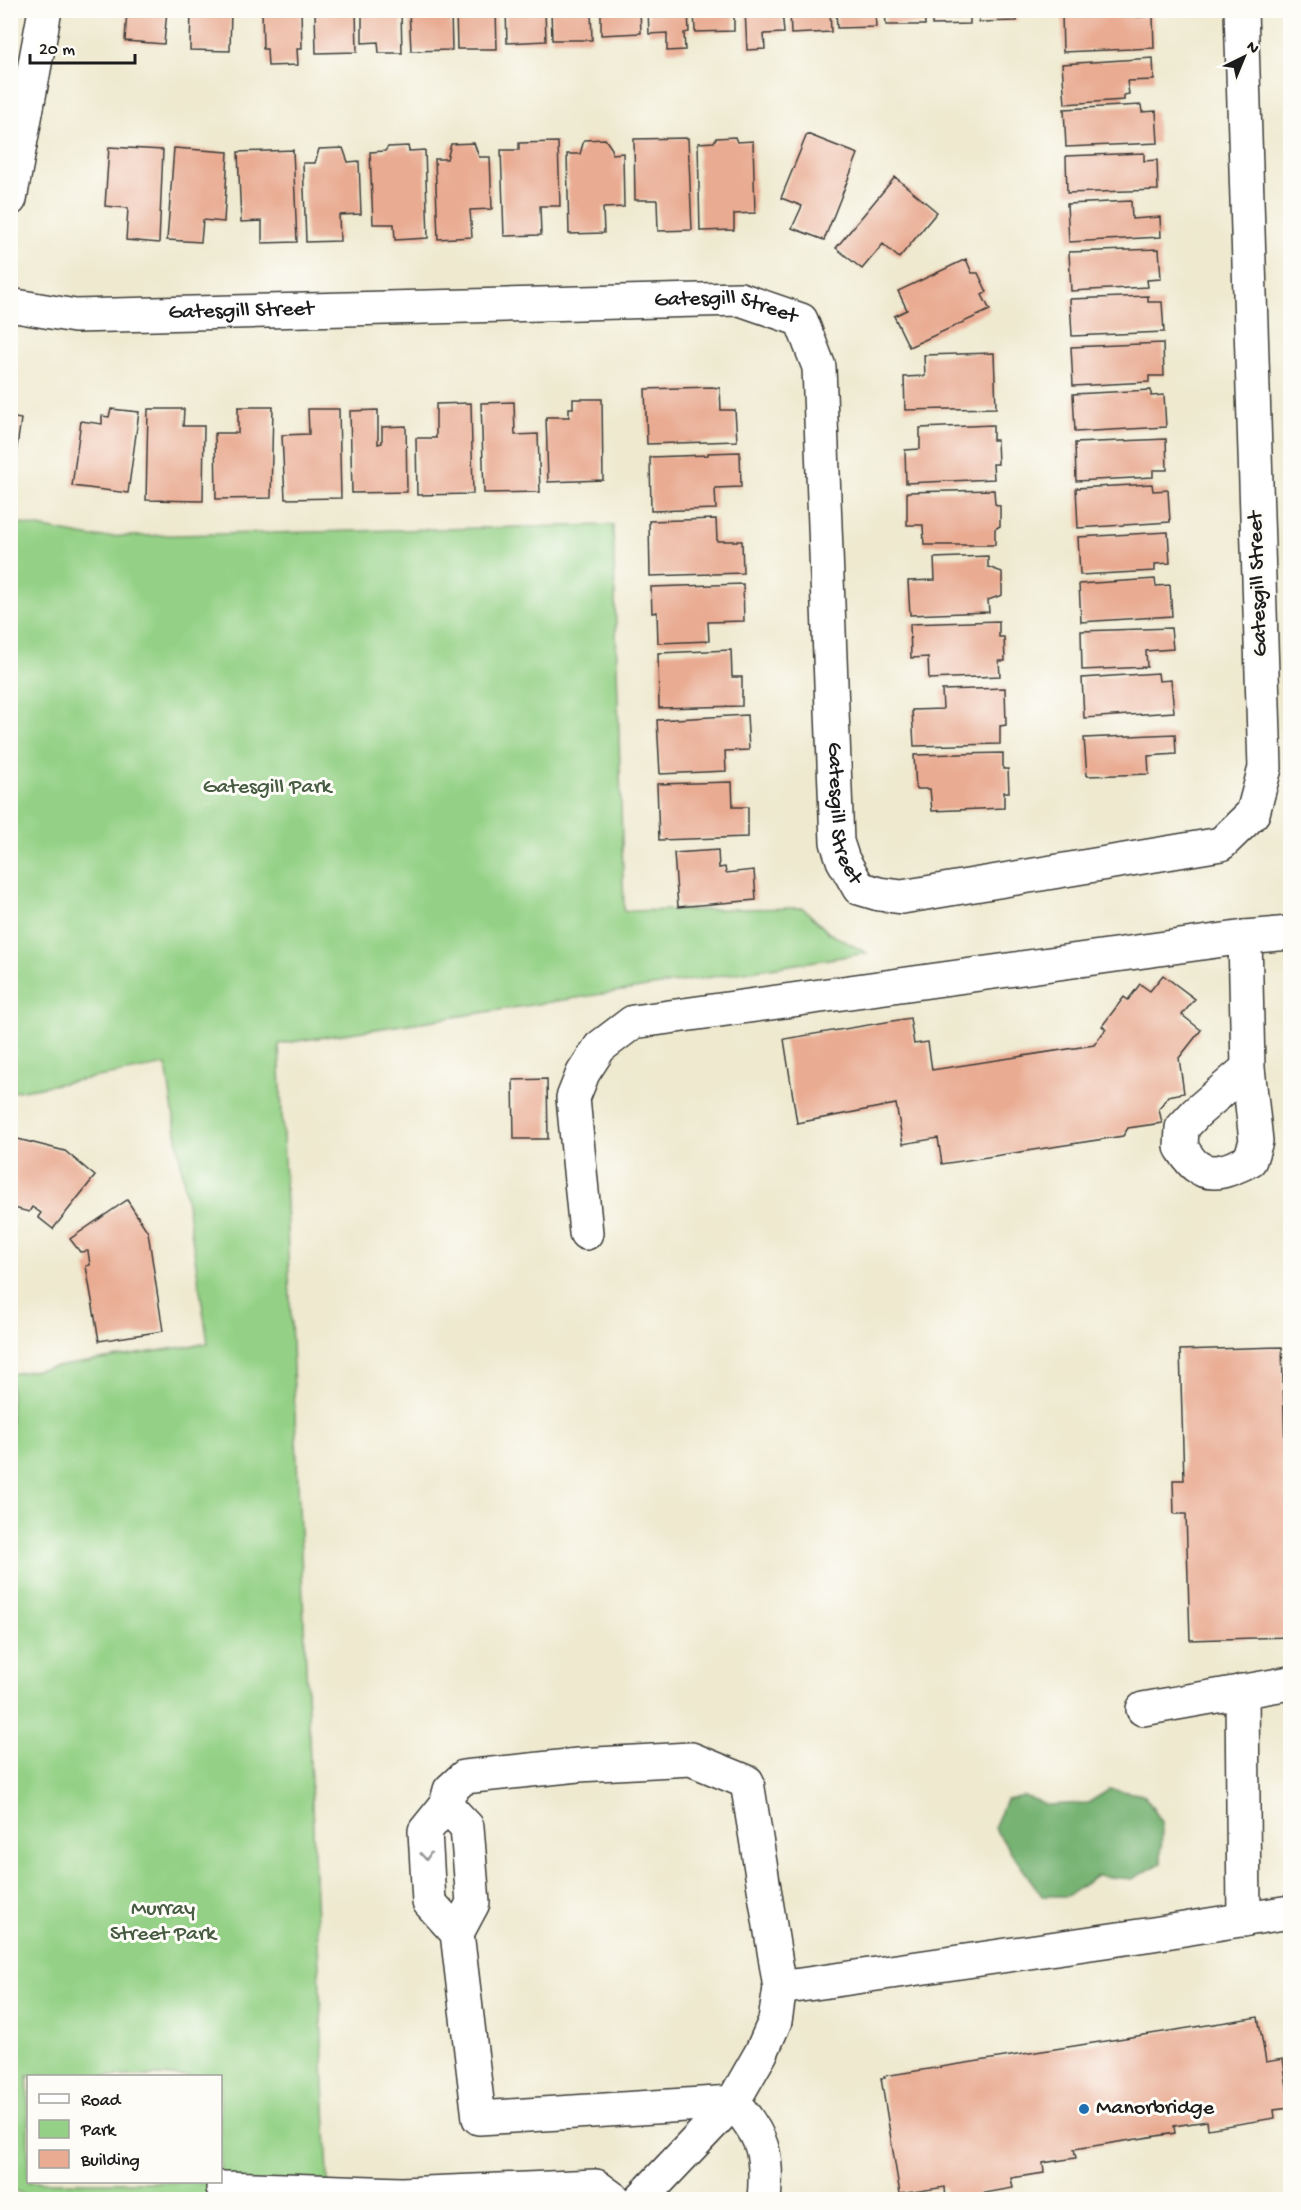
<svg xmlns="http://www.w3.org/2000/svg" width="1301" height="2210" viewBox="0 0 1301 2210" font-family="'Gochi Hand',sans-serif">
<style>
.green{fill:#94d186;stroke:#587651;stroke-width:1.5;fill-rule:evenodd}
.forest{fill:#77b373;stroke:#4a6848;stroke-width:1.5}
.building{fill:#e9ab92}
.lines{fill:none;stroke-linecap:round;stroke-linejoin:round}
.minor-casing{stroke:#3c3b37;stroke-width:36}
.minor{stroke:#fff;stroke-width:33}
.oneway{stroke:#999}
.poi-dot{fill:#1f6fb2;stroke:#fdfcf7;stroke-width:2}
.labels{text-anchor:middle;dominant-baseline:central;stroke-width:6;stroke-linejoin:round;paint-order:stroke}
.street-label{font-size:22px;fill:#1c1c1c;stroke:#fdfcf7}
.park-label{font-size:22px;fill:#465b41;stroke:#fdfcf7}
.poi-label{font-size:22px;fill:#1c1c1c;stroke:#fdfcf7;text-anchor:start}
</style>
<rect width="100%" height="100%" fill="#fdfcf7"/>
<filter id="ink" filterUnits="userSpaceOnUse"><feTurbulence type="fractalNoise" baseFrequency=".0167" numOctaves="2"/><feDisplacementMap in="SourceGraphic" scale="12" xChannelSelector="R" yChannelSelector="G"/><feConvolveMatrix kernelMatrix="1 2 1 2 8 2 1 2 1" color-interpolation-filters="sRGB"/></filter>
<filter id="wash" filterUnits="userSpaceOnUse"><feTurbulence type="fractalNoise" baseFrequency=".008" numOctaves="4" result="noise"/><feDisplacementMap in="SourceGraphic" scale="24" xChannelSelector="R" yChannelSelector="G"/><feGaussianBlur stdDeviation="1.35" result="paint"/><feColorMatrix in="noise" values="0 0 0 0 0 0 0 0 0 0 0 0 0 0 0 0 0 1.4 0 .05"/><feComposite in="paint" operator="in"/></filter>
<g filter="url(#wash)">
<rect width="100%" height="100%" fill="#eee9cf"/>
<path class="green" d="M11,522L92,537L613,525L624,911L803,908L829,933L867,953L279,1044L329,2199L42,2200L11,2190V1374L208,1343L166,1065L11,1092ZM28,2076H220V2182H28Z"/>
<path class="forest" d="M1110,1789L1144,1795L1162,1822L1161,1863L1132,1879L1097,1876L1067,1896H1042L994,1828L1006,1800L1024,1796L1048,1805L1088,1803Z"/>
<g id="blocks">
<path class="building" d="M127,10H167L164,44L125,41Z
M191,10H231L230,51L190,50Z
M262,10H301L302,49H297L298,65L268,66L267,49H263Z
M315,10H356L357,52L316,53Z
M362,10H401L402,53H379L378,42L362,43Z
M409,10H451L452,50L411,51Z
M456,10H496L497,49H457Z
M506,10H545L546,41L507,43Z
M551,10H591L592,40H552Z
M601,10H640L641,33L601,35Z
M648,10H688L689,32L684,33L685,50L667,51V33L649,34Z
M694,10H734V31L695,32Z
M745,10H782L784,33L764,34L765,49L747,50Z
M790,10H830L831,32L791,34Z
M836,10H875L876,27L837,28Z
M885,10H924L925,25H886Z
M932,10H970V24L932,25Z
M979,10H1017V21L979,22Z
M1138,11V17L1153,16L1154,48L1063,52L1062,14Z
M1153,58L1154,80L1127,81L1129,94L1124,95V100L1065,104L1062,64Z
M1141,105L1142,112L1156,111L1158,143L1066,147L1064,109Z
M807,134L858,154L824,240L792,228L802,206L781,198Z
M735,137L737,142L753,141L755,213L734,214V230L700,231L698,143L714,142L716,138Z
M688,138L692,230L658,231L657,200H635L634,139Z
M605,139L612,149V154L623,153L624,207L603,208L604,233L569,234L567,154H580L584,140Z
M558,142L560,206H540L541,235L504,236L501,150H519V143Z
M474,143L479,157H490L492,209L470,210L472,237L438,239L435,159H447L451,144Z
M408,146L409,151L425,150L428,238L395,240L394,224H373L370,152L385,151L388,147Z
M109,147L163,150L159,243L126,240L128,208L105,206Z
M174,148L228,152L224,222L203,220L201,242L167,240Z
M343,148L348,162L359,161L361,214L339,215L340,241L306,242L303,163H315L319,149Z
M293,150L297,242L262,243V221L241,222L238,152Z
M1144,153V161L1157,160L1158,190L1067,193L1066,156Z
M895,177L937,212L899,258L883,244L862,269L836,248Z
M1131,201L1132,219L1160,217L1161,237L1069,242L1067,204Z
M1159,249L1161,279L1147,280L1148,287L1071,291L1069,252Z
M966,259L972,273H978L987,292L982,295L990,310L909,347L894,316L907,310L898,291Z
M1148,296V302H1162L1164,332L1072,336L1070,299Z
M1163,343L1164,376H1149V382L1073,386L1071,347Z
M994,353L996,408L905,410L904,377L925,376L924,355Z
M711,387L720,388L721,410H735L737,441L647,444L645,389Z
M1151,390V396L1164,395L1166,427L1075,432L1073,394Z
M573,399H602L603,480L548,482L546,417H569V408H573Z
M514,402L515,435L538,434L540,492L484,493L481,403Z
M471,403L473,494L417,495L416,438H436V404Z
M238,407H273L271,498L216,499L215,433H238Z
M111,409L139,412L128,493L72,486L81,421L102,424V416L109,417Z
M148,409H184L183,426H204L203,501L146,500Z
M308,409H339L341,498L285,499L282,435L309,434Z
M378,410V444L382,443V427L406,426L407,492L352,493L350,411Z
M10,417L21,419L12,481H10Z
M993,425V440H997L998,464H993L994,479L906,483L905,450L920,449V428Z
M1166,439L1167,470H1153V477L1076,481L1075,443Z
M740,452L741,487L715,488L716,509L651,511L650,457L708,455V453Z
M1152,484L1153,491L1168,490L1170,522L1078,528L1076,488Z
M994,490L995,504L1000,506V526L995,529V545H924L923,525H907V492Z
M716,519L717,541H742L743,573L650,576L649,521Z
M1168,532L1170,563L1155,564V571L1080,575L1078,537Z
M988,556V567L1002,572V595L988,600L989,612L910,615L908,581L935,580L934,558Z
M1155,579L1156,586L1170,585L1172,616L1081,622L1079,584Z
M743,584L744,621L708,622L709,641L658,643L657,612L652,613L651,587Z
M999,621V637H1004L1005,661H999L1000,676L929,679L928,657L911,658L910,624Z
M1171,628L1173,649L1146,651L1147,667L1082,670L1081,631Z
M731,650L732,677H742V706L659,708L658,653Z
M1158,673L1159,681L1171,680L1174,712L1084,718L1082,678Z
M1005,688L1006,725L1000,726V744L914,746L912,710L943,709L942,690Z
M747,715L749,750L725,751L726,771L660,774L657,720Z
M1175,734L1176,754L1148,756L1149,774L1087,776L1084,738Z
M1003,753V769H1008L1009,792H1004V808L932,811L930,789H916L914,755Z
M732,782L733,807H748V837L659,840L657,784Z
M718,850L719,868L725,867L726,873L754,870L756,900L678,907L674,853Z
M1163,975L1195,999L1182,1015L1201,1030L1179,1058L1184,1093L1168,1096L1159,1109L1162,1123L1128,1128L1123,1136L942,1164L938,1138L903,1144L896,1104L797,1123L784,1039L910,1018L914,1044L928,1042L932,1070L1094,1045L1106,1029L1102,1026L1124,997L1128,1000L1140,984L1150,991Z
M547,1079L548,1139H514L513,1080Z
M10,1137L65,1151L95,1176L53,1229L38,1217L41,1213L32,1207L29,1212L10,1207Z
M127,1200L148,1232L163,1331L99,1341L86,1266L90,1265L88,1251L80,1252L70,1239Z
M1282,1347L1286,1481L1290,1480V1512H1287L1290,1637L1190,1640L1186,1514H1174L1173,1480H1184L1180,1350Z
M1258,2017L1266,2062L1283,2059L1290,2108L1274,2110L1275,2118L1208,2129L1207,2121L1174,2126L1175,2133L1074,2149L1076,2158L1043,2163L1044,2173L1011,2178L1013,2188L979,2194L980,2200H946L945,2187L900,2194L881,2078H885L884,2076Z"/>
</g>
</g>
<g filter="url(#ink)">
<use href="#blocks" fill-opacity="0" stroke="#3c3b37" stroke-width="1.5"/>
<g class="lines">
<g class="minor-casing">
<g id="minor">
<path d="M10,199L45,10"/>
<path id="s1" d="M10,305L75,316L740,299L801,320L819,367L837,842L843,860L859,888L879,894L902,897L1221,844L1253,813L1265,768L1241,10"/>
<path d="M1248,1068L1196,1113L1182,1128L1181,1147C1185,1153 1190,1162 1196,1166C1212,1179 1234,1168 1250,1160L1256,1141L1248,1068L1245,937L1290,933"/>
<path d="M586,1233L573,1098L583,1073L600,1047L633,1022L1245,937"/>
<path d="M1242,1691L1244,1920"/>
<path d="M1143,1709L1290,1683"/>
<path d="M446,1805L467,1827L473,1903L457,1933"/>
<path d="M780,1988L1153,1934L1290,1912"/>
<path d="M223,2188L401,2194L596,2186L615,2200"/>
<path d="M640,2200L733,2102L761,2053L775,2021L780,1988L747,1782L691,1759L578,1765L464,1777L450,1790L446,1805L425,1831L429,1902L457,1933L479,2118L733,2102C764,2137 768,2154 764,2200"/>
</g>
</g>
<use href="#minor" class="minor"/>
</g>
<defs><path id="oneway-chevron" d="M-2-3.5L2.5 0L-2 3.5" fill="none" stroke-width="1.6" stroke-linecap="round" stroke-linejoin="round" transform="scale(1.5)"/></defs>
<use class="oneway" href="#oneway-chevron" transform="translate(426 1856) rotate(86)"/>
</g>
<circle class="poi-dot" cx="1084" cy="2109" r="6"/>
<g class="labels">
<g class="street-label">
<text stroke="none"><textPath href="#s1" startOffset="232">Gatesgill Street</textPath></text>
<text stroke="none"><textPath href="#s1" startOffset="718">Gatesgill Street</textPath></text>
<text transform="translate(1259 584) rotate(-92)">Gatesgill Street</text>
<text stroke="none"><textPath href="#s1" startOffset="1294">Gatesgill Street</textPath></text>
</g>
<g class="park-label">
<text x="267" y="788">Gatesgill Park</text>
<text x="163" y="1910">Murray<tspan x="163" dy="25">Street Park</tspan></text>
</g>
<g class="poi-label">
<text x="1096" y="2109">Manorbridge</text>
</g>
</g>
<rect width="1301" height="2210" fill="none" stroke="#fdfcf7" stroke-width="36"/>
<rect x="27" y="2075" width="195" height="108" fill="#fdfcf7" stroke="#a3a29f" stroke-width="1.5"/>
<rect x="39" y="2094" width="30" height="9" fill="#ffffff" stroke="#a3a29f" stroke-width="1.5"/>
<text x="81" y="2105" font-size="18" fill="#1c1c1c">Road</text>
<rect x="39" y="2120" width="30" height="18" fill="#94d186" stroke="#a3a29f" stroke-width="1.5"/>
<text x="81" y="2135" font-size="18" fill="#1c1c1c">Park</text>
<rect x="39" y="2150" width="30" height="18" fill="#e9ab92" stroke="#a3a29f" stroke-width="1.5"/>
<text x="81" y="2165" font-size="18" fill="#1c1c1c">Building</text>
<g transform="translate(1244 57) rotate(43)" stroke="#fdfcf7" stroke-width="4.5" paint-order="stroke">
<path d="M0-4.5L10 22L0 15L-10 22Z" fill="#1c1c1c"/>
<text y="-9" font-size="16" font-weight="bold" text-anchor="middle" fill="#1c1c1c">N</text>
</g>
<path d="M30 54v9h105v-9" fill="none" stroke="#1c1c1c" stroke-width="3"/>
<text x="39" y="54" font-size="18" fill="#1c1c1c" stroke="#fdfcf7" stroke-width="4.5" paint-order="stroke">20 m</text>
</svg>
